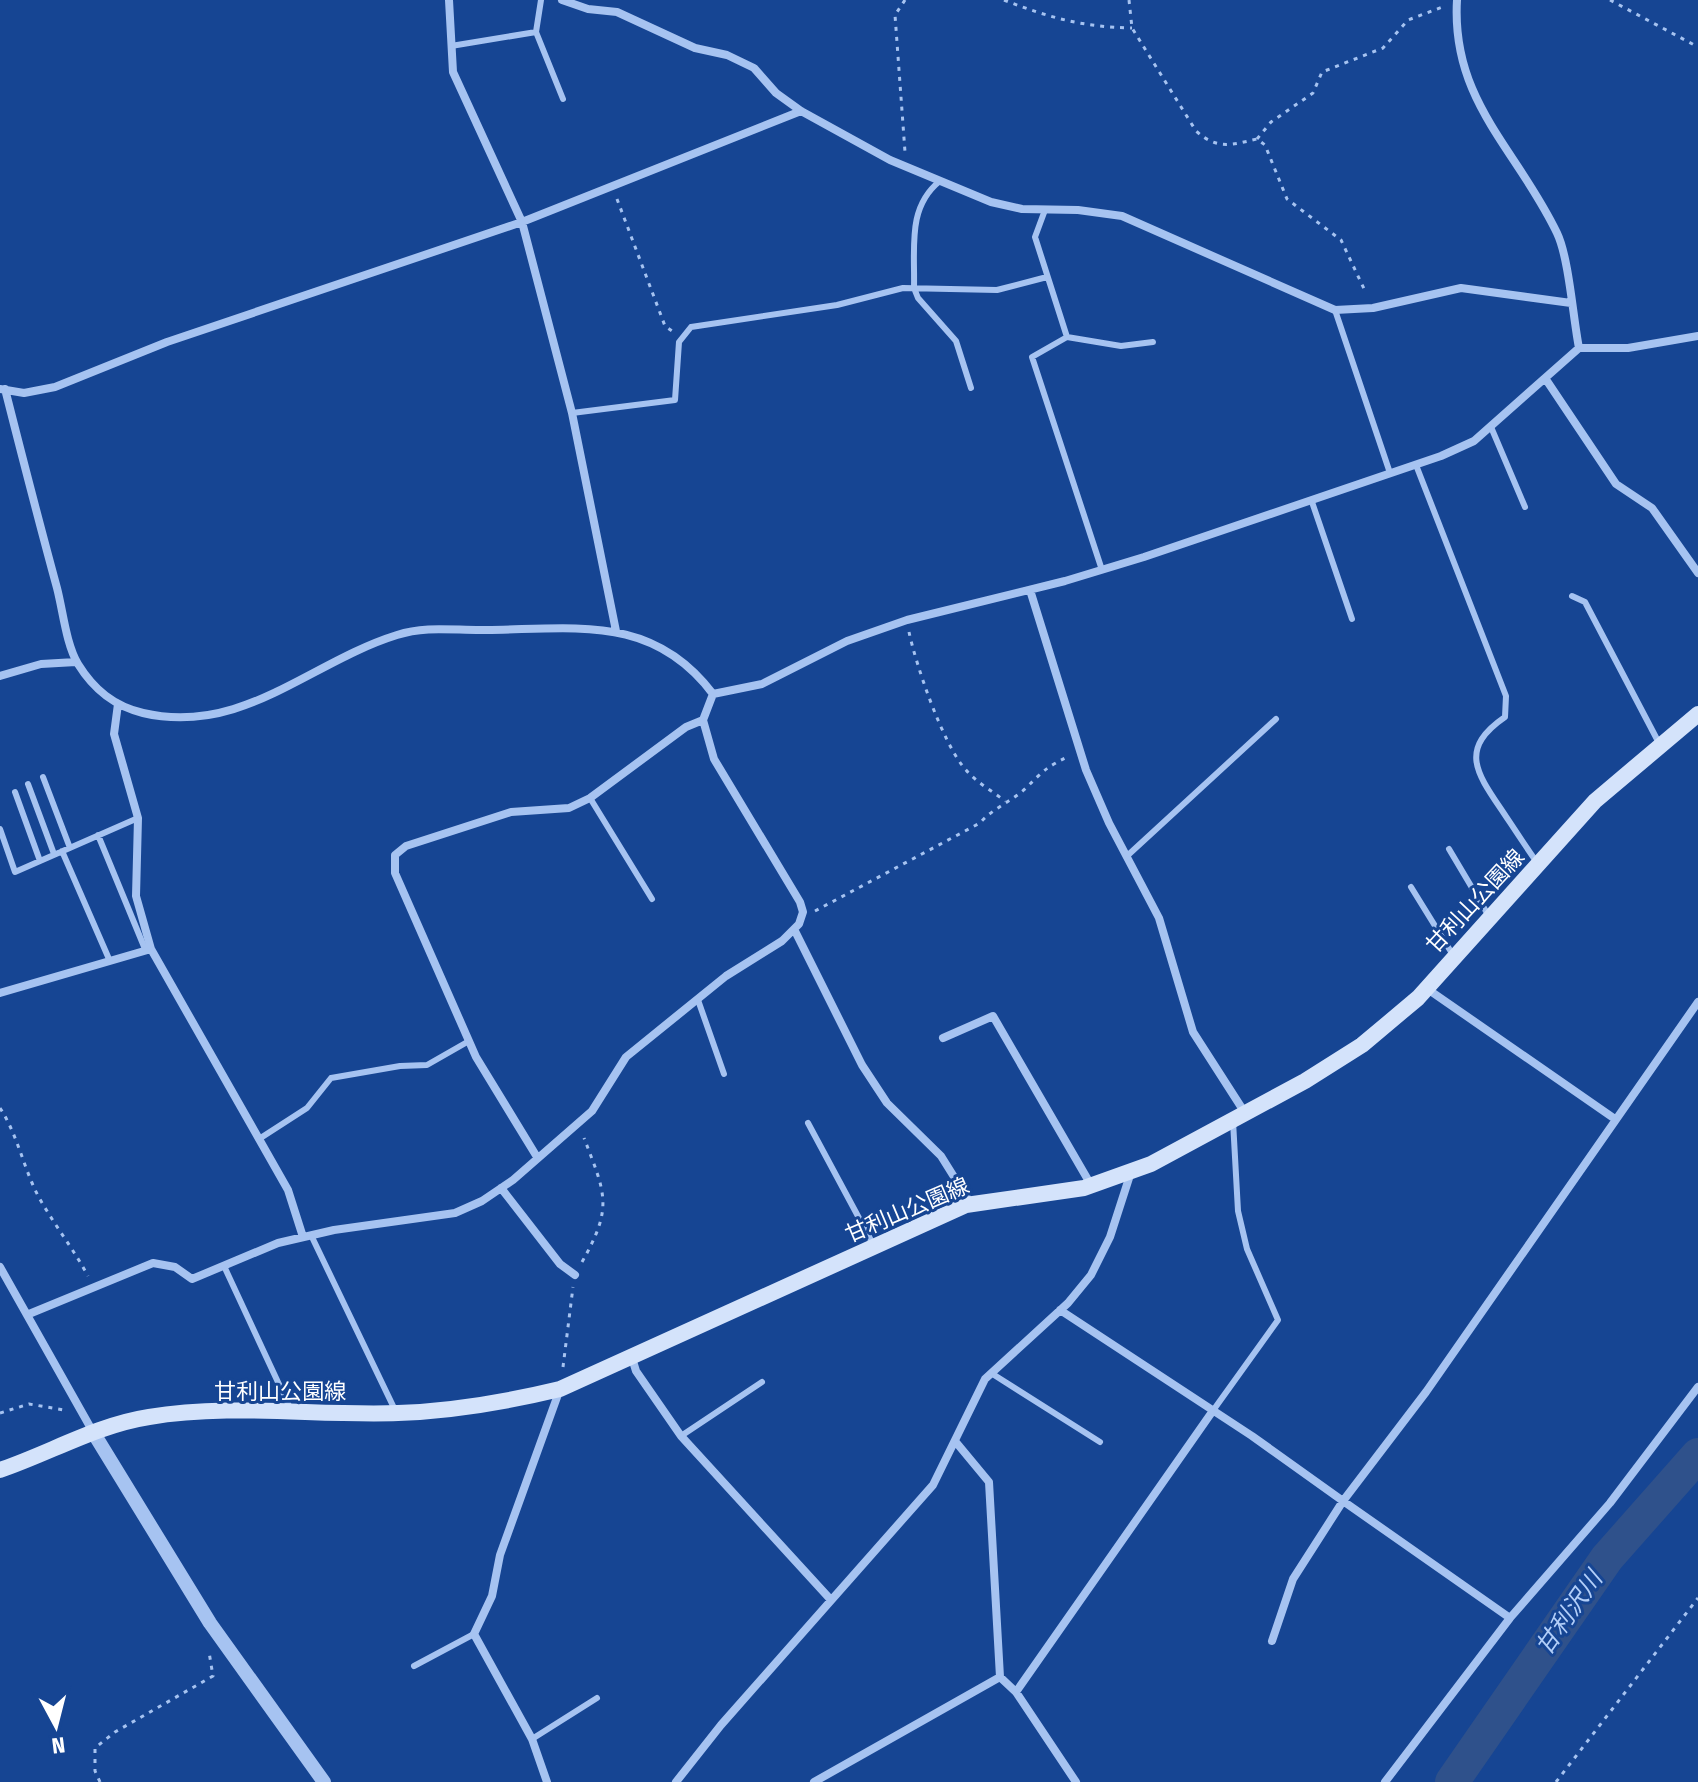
<svg xmlns="http://www.w3.org/2000/svg" width="1698" height="1782" viewBox="0 0 1698 1782" font-family="'Fira Sans Condensed','Noto Sans JP',sans-serif">
<style>
.lines{fill:none;stroke-linecap:round;stroke-linejoin:round}
.river{stroke:#2f518b;stroke-width:34}
.path{stroke:#a6c3f1;stroke-width:3;stroke-dasharray:4 6;stroke-linecap:butt}
.service{stroke:#a6c3f1;stroke-width:6}
.minor{stroke:#a6c3f1;stroke-width:8}
.tertiary{stroke:#a6c3f1;stroke-width:14}
.secondary{stroke:#d4e3fb;stroke-width:16}
.labels{text-anchor:middle;dominant-baseline:central;stroke-width:6;stroke-linejoin:round;paint-order:stroke}
.street-label{font-size:22px;fill:#fff;stroke:#164593}
.water-label{font-size:24px;font-style:italic;fill:#b2cef8;stroke:#164593}
</style>
<rect width="100%" height="100%" fill="#164593"/>
<g class="lines">
<path class="river" d="M1452,1782L1607,1558L1698,1455"/>
<path class="path" d="M905,0L895,15L905,152
M1004,0C1050,18 1083,27 1132,28
M1129,0L1132,28L1196,131C1217,150 1231,145 1257,139L1265,145L1287,199L1341,240L1366,293
M1610,0L1698,47
M1257,139L1271,122L1313,93L1322,72L1383,48L1408,20L1445,6
M617,199L665,326L672,331
M909,632C916,665 943,745 966,770C976,782 992,791 1005,801
M815,911L980,823C994,807 1013,801 1027,787C1044,770 1047,767 1069,756
M0,1108C19,1137 24,1172 41,1201C56,1227 74,1250 88,1276
M582,1262C613,1207 606,1195 584,1138
M563,1367L573,1287
M0,1413L29,1404L64,1410
M100,1782L95,1771V1748L115,1732L213,1676L209,1652
M1556,1782L1698,1598"/>
<path class="service" d="M541,0L536,32L563,99
M451,46L536,32
M940,181C907,207 915,248 914,288L918,298L956,341L971,388
M1045,210L1035,237L1067,337L1121,346L1153,342
M1335,310L1390,473
M1067,337L1032,357L1102,570
M572,413L675,400L679,342L691,327L837,305L903,288L997,290L1047,277
M1491,427L1525,507
M1416,465L1506,696L1505,717C1460,748 1475,771 1501,809C1513,827 1524,844 1536,861
M1312,502L1352,619
M1572,596L1585,602L1660,745
M43,777L70,848
M28,784L54,854
M15,792L40,861
M590,798L652,899
M0,829L15,872L138,818
M98,835L145,949
M1449,849L1490,918
M62,851L109,959
M1127,856L1276,719
M1411,887L1453,955
M698,1000L724,1074
M808,1123L874,1246
M259,1139L307,1108L331,1078L400,1066L427,1065L469,1041
M311,1235L395,1410
M224,1266L290,1408
M991,1373L1100,1442
M1212,1412L1278,1320L1247,1249L1238,1211L1233,1121
M681,1436L762,1382
M414,1666L474,1634
M532,1739L597,1698"/>
<path class="minor" d="M449,0L453,72L522,222L572,413L616,631
M562,0L588,9L617,12L695,48L727,55L754,68L776,93L801,111L890,160L991,202L1022,209L1078,210L1122,216L1335,310L1373,308L1461,288L1571,303
M1457,0C1451,101 1517,149 1557,233C1569,258 1573,318 1579,348
M1545,378L1616,484L1652,508L1698,573
M0,389L24,393L55,387L167,342L522,222L801,111
M5,389C22,456 39,522 57,588C63,611 66,644 78,664C94,690 114,706 143,713C242,736 310,662 397,635C427,625 457,631 487,630C576,629 653,614 713,694
M1030,590L1086,770L1109,823L1159,918L1193,1032L1245,1113
M0,676L41,664L76,662
M713,694L762,684L847,641L907,620L1065,581L1144,557L1441,456L1474,441L1579,348H1628L1698,336
M118,704L114,734L138,818L136,896L151,949L288,1190L303,1237
M794,929L862,1065L887,1103L941,1156L971,1204
M1426,988L1615,1119
M0,993L151,949
M943,1038L993,1016L1091,1185
M537,1157L476,1057L395,873V855L406,846L511,812L569,808L590,798L686,727L703,720
M501,1188L560,1264L575,1275
M0,1267L93,1432
M1060,1310L1252,1436L1343,1501L1426,1392L1698,1002
M29,1314L153,1263L175,1267L192,1279L278,1243L334,1230L455,1213L482,1201L513,1180L592,1111L626,1057L726,976L782,941L799,924L803,912L800,902L714,759L703,720L713,694
M632,1358L636,1371L681,1436L831,1600
M955,1441L989,1482L1000,1677L1016,1692L1212,1412
M1272,1641L1293,1579L1343,1501L1510,1618
M1016,1692L1076,1782
M547,1782L532,1739L474,1634L492,1596L500,1555L560,1389
M676,1782L721,1725L933,1485L985,1379L1068,1303L1091,1275L1110,1237L1131,1172
M814,1782L1000,1677
M1385,1782L1510,1618L1610,1503L1698,1387"/>
<path class="tertiary" d="M93,1432L210,1623L324,1782"/>
<path class="secondary" d="M0,1470C50,1453 97,1425 149,1417C230,1403 316,1416 398,1413C454,1411 506,1402 560,1389L966,1205L1084,1188L1151,1164L1305,1081L1362,1045L1418,998L1595,801L1698,714"/>
</g>
<g class="labels">
<g class="street-label">
<text transform="translate(1475 901) rotate(-47)">甘利山公園線</text>
<text transform="translate(907 1210) rotate(-23)">甘利山公園線</text>
<text x="280" y="1391">甘利山公園線</text>
</g>
<g class="water-label">
<text transform="translate(1569 1613) rotate(-55)">甘利沢川</text>
</g>
</g>
<g transform="translate(56 1726) rotate(173)" stroke="#164593" stroke-width="6" paint-order="stroke">
<path d="M0-6L14 30L0 20L-14 30Z" fill="#ffffff"/>
<text y="-12" font-size="22" font-weight="bold" text-anchor="middle" fill="#ffffff">N</text>
</g>
</svg>
